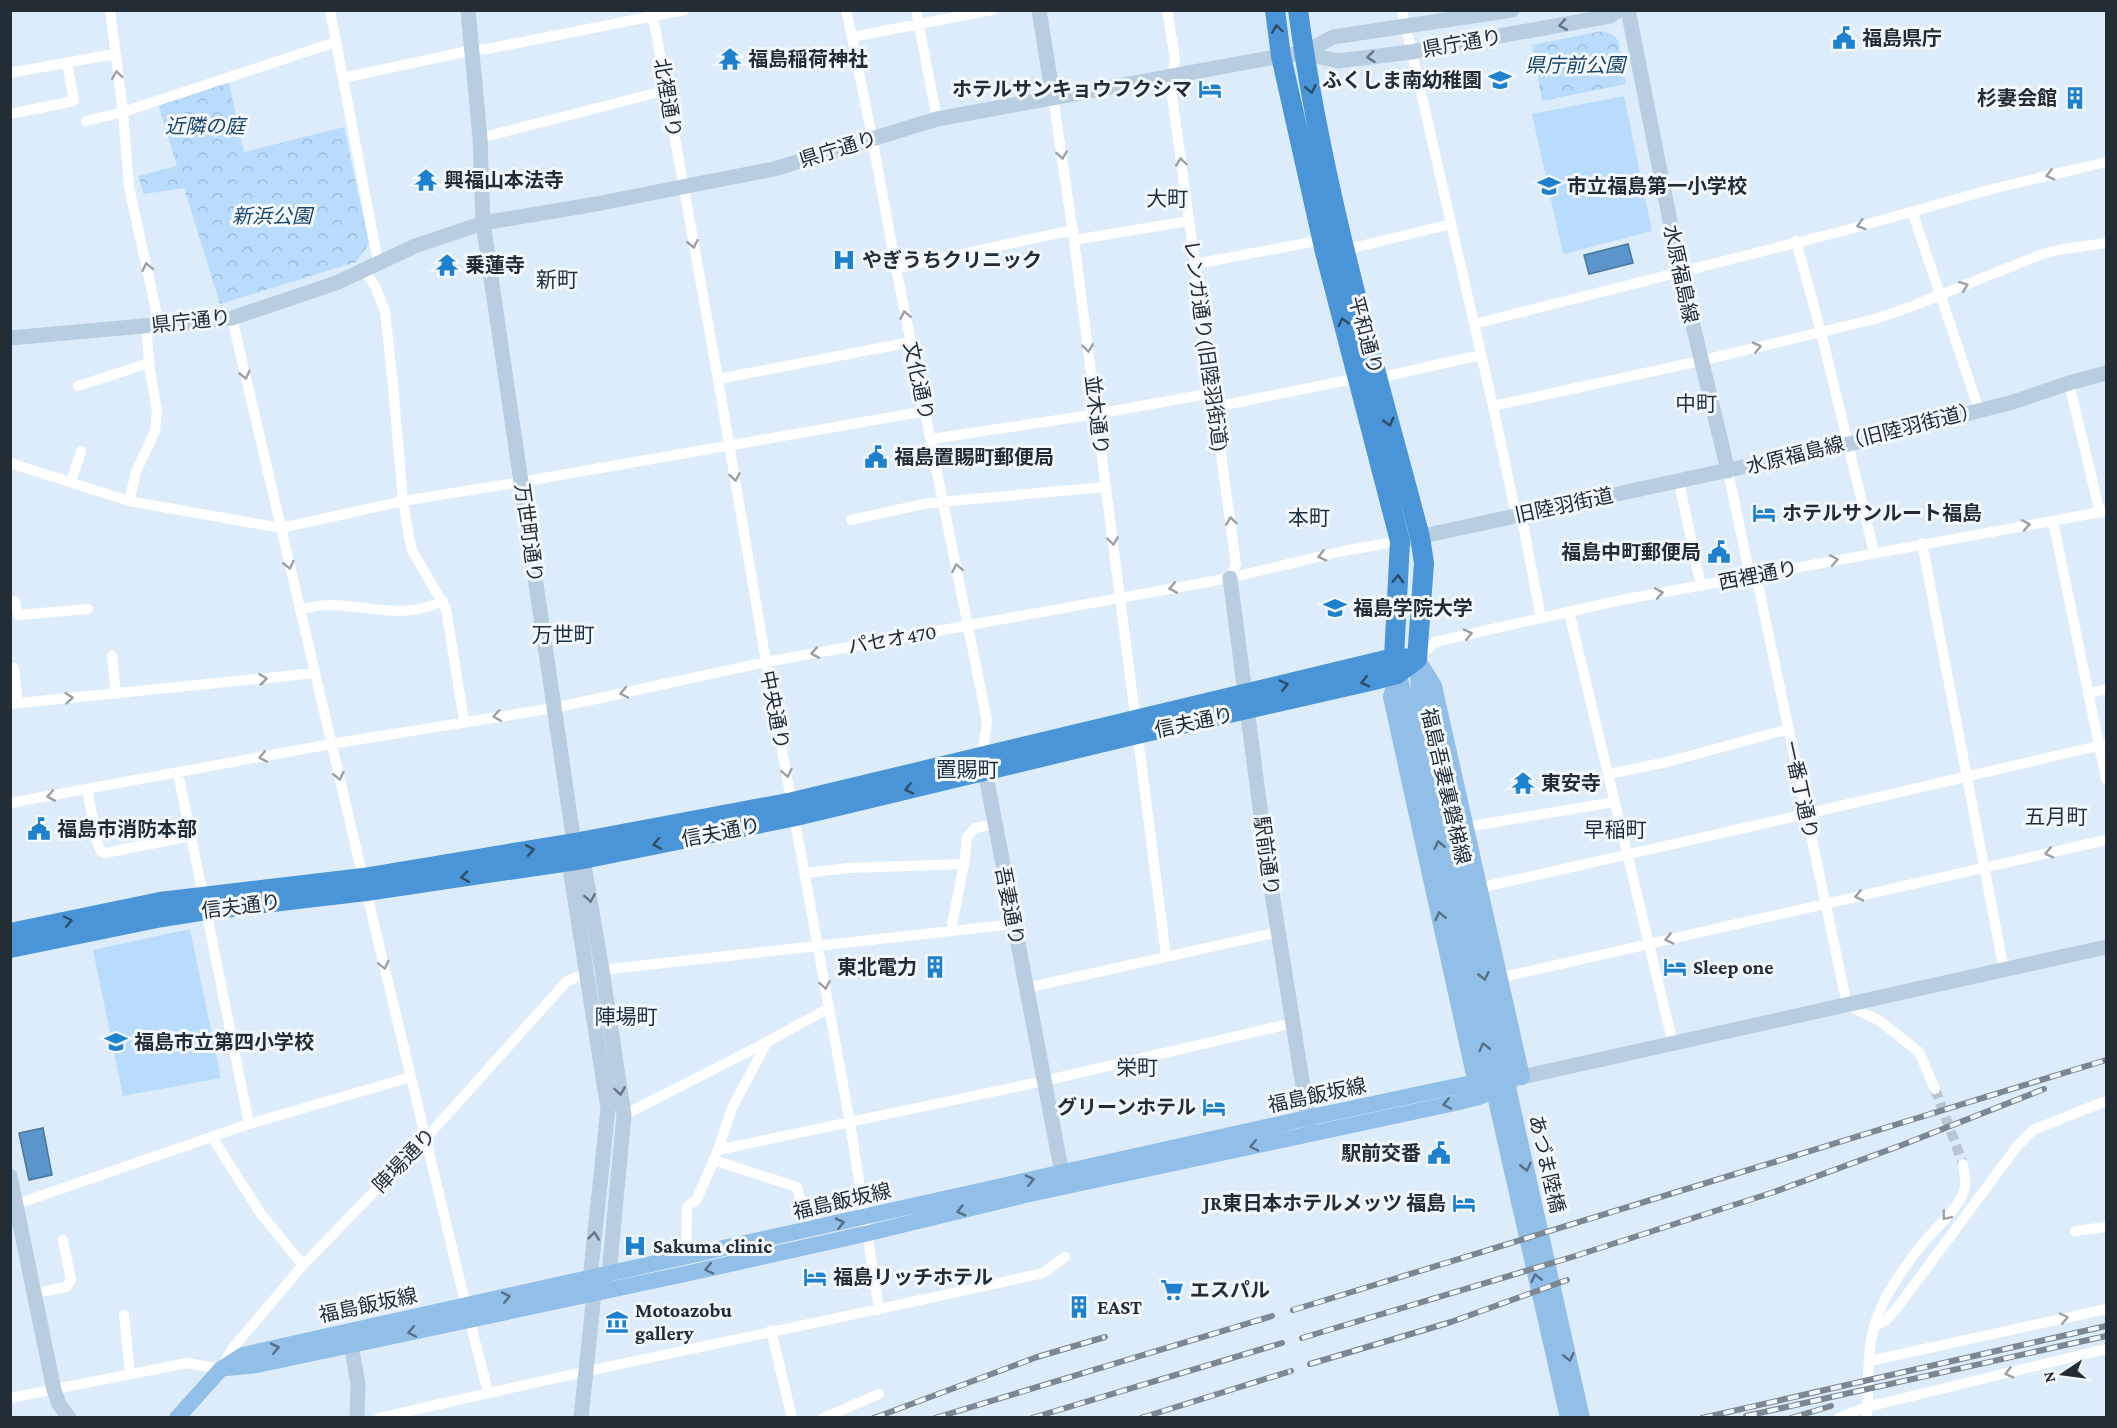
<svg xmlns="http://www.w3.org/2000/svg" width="2117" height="1428" viewBox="0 0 2117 1428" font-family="'Crimson Pro','Noto Sans JP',serif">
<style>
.park{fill:url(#park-crowns)}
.pitch{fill:#b9dcfd}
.water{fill:#5a95cb;stroke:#4a769e;stroke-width:1.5}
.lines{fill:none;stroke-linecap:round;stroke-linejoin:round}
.street-tunnel{stroke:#b8c6d3;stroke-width:10;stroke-dasharray:10 5;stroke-linecap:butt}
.street{stroke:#fff;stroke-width:10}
.secondary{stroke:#b8cde0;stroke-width:15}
.primary{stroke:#92bfe7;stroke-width:16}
.highway{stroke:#4995d7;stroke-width:20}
.rail-casing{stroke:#7b8792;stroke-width:6}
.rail{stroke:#f3f8fd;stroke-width:4;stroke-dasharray:11;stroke-linecap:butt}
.oneway{stroke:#667582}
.oneway2{stroke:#2e4c66}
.oneway3{stroke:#9ca0a5}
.oneway4{stroke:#556f86}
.labels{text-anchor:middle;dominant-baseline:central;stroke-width:6;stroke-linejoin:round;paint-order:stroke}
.poi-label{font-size:20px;font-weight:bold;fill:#232d36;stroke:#f3f8fd;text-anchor:start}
.street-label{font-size:20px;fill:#232d36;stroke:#f3f8fd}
.park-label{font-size:20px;font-style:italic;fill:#19456a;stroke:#f3f8fd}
.neighbourhood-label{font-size:21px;fill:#1c3043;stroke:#f3f8fd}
</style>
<defs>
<pattern id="park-crowns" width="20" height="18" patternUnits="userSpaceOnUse" patternTransform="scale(1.5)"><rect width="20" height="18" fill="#b9dcfd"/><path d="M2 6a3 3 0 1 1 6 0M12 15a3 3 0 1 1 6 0" fill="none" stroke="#9fbdd9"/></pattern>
</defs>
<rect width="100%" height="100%" fill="#ddecfa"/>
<path class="park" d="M1602,31L1611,34L1618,40L1626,84L1542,101L1532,45Z
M228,78L244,152L344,127L369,244L356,262L220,304L184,188L144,194L138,176L177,166L157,101Z"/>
<path class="pitch" d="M1624,96L1652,231L1563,254L1532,114Z
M190,929L221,1078L123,1096L93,950Z"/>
<path class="water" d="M1628,244L1633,263L1589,274L1584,255Z
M43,1128L52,1175L29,1180L19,1133Z"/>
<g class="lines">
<path class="street-tunnel" d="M1935,1089L1963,1164"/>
<path class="street" d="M110,10L123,112L129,187L159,324
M330,10L378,262
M652,10L718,379L766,662L850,1123L879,1310
M846,10L852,37
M916,10L937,119
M1167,10L1175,59L1171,88L1236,564L1230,578
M1402,10L1493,406L1516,515
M10,73L114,54
M343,78L473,50L487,49L684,10
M1053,97L1074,240L1166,956
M10,114L74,101L67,63
M86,121L123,112L336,42
M480,138L667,90
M1912,211L1979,410
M1074,240L1189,221
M1796,241L1821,332L1874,552
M1344,250L1451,224
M1195,264L1322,240
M896,268L1073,230
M365,271L375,286L385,312L393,385L403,501L409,537L412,550L446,609L464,721
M232,318L363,878L466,1306L488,1392
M1474,324L1843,231L1996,188L2106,162
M1378,378L1481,355
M718,379L911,342
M2069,383L2100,513
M78,386L149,363
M1493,406L1700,361L1875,319L1910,307L2040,255L2057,250L2106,243
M1215,407L1358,378
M931,439L1097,414L1212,393
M10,463L129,501L281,528L403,501L521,482L926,411
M1728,471L1748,567L1756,575
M71,482L81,451
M1679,482L1701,586
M129,501L136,472L155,431L157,410L150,371L146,326
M1521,514L1541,618
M851,520L928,503L1106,487
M2053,521L2106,779
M1922,543L2004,970
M1756,575L1847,1005L1880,1021L1919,1052L1935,1089
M10,602L15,601L18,615L88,609
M300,609C310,608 322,604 332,605C375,606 401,620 443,601
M1569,612L1673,1044
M112,656L116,694
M1417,659L1435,642L1621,600L2106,511
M14,668L18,703
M2088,694L2106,689
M10,704L315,673
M982,757L987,721L896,268L872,137L852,37L992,10
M178,773L203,895
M1609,774L1667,762L1789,729
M87,789L98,845L101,851L105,853L191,836
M10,803L331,744L554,708L766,662L1230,578L1343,551L1400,541
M1466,827L1615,802
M805,873L849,868L964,864
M1479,888L1806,814L2106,744
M206,910L249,1124
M951,930L964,864L967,837L975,828L995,824
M1499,978L2106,840
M1026,988L1278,932
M624,1115L767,1042L829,1008
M212,1137L261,1214L303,1265
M718,1150L1044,1081L1293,1023
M713,1160L797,1187L808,1230
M11,1206L249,1124L411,1077
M2075,1231L2106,1227
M686,1257L687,1207L697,1199L718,1150L732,1108L767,1042
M35,1293L66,1287L71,1280L63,1240
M124,1315L130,1373
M1874,1327L1886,1320L1897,1308L2018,1145L2033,1130L2106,1101
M771,1330L792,1418
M1870,1361L2106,1309
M10,1398L187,1363L221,1369L232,1349L303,1265L426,1138L567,981L587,973L619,968L1014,924
M379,1418C600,1366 822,1323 1043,1273L1065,1257
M823,1418L879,1394
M1839,1418L1867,1407L2106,1349
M1867,1418C1869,1382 1865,1341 1881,1308C1891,1285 1908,1262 1924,1242C1936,1228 1962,1205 1965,1187C1966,1180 1964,1171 1963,1164"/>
<path class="secondary" d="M468,10L480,138L483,223L574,843L583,859L602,970L624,1115L609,1274L603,1282
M1039,10L1053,97
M1628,10L1680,271L1728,471
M1303,53L1333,37L1512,10
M10,338L232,318L336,283L415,246L483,223L596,204L774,169L937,119L1281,56L1303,53L1338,61L1411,52L1610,16L1619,10
M1409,539L1849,444L2013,402L2069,383L2106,373
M1230,578L1267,862L1310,1130
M983,760L1064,1184
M572,851L569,862L608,1109L590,1279L594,1294L581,1418
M1522,1077L2106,947
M10,1176L54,1390L59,1404L69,1418
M349,1333L358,1384L357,1418"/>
<path class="primary" d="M1417,659L1419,690L1582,1418
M1395,661L1404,694L1568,1418
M1419,662L1434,686L1522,1077
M1397,674L1391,697L1478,1093
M227,1368L257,1365L685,1274L869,1233L1025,1195L1455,1103L1479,1097L1510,1083
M177,1418L221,1369L243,1355L1307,1118L1476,1082L1522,1077"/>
<path class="highway" d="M1275,10L1281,56L1325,252L1400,541L1394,658
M1298,10C1322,189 1374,363 1420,537L1424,563L1417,659
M10,933L160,902L363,878L574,843L793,802L1394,658L1417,659
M10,948L162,917L206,910L366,891L583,859L796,816L1137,734L1370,681L1397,674L1417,659"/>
<g class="rail-casing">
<path id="rail" d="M1293,1310L2106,1060
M1302,1338L1572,1257L1771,1193L1902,1145L2044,1089
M1310,1364L1451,1322L1567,1280
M1746,1416L2106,1336
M874,1418L1037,1357L1105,1337
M935,1418L1272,1316
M1032,1418L1282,1343
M1141,1418L1291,1371
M1702,1418L2106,1326
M1791,1418L1831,1406"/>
</g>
<use href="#rail" class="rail"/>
</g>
<defs><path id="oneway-chevron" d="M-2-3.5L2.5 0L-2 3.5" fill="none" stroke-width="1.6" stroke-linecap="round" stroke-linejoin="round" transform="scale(1.5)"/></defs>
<g class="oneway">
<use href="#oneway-chevron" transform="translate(1563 25) rotate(170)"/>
<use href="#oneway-chevron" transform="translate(1371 57) rotate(173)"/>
<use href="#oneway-chevron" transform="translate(590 898) rotate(80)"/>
<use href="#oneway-chevron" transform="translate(620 1091) rotate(82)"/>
<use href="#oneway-chevron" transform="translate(594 1236) rotate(-84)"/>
</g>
<g class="oneway2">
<use href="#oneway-chevron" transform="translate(1277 29) rotate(-98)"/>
<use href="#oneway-chevron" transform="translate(1311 89) rotate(79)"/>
<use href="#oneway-chevron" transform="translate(1343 322) rotate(-105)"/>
<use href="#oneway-chevron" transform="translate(1389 422) rotate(75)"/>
<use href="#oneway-chevron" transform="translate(1398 579) rotate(-87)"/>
<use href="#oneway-chevron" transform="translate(1365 682) rotate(166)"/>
<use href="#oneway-chevron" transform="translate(1284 685) rotate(-13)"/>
<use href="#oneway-chevron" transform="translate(909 789) rotate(166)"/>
<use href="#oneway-chevron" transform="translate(657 844) rotate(169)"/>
<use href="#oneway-chevron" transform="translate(530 850) rotate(-10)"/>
<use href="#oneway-chevron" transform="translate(465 877) rotate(172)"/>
<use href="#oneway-chevron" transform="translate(68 921) rotate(-12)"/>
</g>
<g class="oneway3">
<use href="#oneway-chevron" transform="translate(117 75) rotate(-98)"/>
<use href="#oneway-chevron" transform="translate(1062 155) rotate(81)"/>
<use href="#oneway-chevron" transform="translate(1181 162) rotate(-98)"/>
<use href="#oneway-chevron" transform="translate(2050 175) rotate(166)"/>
<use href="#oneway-chevron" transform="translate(1861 225) rotate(164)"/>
<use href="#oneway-chevron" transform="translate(693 244) rotate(79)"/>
<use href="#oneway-chevron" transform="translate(147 267) rotate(-102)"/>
<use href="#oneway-chevron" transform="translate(1964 286) rotate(-21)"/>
<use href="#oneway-chevron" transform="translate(905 315) rotate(-102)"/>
<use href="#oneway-chevron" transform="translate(1757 347) rotate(-13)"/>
<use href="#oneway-chevron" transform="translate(1088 348) rotate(83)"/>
<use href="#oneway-chevron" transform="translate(245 375) rotate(77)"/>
<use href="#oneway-chevron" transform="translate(735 477) rotate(80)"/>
<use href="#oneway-chevron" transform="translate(1231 521) rotate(-98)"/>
<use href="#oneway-chevron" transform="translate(2026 525) rotate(-9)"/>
<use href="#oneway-chevron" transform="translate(1113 541) rotate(83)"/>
<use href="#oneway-chevron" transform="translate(1322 556) rotate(166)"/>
<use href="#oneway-chevron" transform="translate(1834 560) rotate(-11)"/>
<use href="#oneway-chevron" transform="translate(289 565) rotate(77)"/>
<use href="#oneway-chevron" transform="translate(957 568) rotate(-101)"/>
<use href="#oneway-chevron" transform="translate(1173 588) rotate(170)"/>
<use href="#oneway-chevron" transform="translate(1659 593) rotate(-10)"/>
<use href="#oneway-chevron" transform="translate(1468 634) rotate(-13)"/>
<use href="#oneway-chevron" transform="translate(815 653) rotate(170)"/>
<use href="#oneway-chevron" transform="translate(263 679) rotate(-7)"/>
<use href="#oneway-chevron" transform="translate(624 693) rotate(168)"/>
<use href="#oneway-chevron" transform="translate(69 698) rotate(-5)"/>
<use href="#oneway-chevron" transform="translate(497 716) rotate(172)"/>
<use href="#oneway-chevron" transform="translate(263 757) rotate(169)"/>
<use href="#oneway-chevron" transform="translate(787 773) rotate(79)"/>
<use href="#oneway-chevron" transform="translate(339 776) rotate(77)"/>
<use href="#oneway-chevron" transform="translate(51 796) rotate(170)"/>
<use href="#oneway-chevron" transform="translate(2049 853) rotate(167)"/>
<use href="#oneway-chevron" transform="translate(1859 896) rotate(167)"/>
<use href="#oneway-chevron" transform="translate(1669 939) rotate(167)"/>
<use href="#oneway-chevron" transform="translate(384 965) rotate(76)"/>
<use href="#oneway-chevron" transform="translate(825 985) rotate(80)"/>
<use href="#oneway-chevron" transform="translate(1946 1216) rotate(130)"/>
<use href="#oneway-chevron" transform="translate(2064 1318) rotate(-12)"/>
<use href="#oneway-chevron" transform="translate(2009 1373) rotate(166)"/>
</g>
<g class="oneway4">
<use href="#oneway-chevron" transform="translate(1439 845) rotate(-103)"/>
<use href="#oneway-chevron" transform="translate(1440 916) rotate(-102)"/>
<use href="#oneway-chevron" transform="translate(1484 976) rotate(77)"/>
<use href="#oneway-chevron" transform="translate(1484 1047) rotate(-103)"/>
<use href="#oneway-chevron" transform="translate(1447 1104) rotate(168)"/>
<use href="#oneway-chevron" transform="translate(1254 1146) rotate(168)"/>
<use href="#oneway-chevron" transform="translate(1526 1167) rotate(77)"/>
<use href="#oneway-chevron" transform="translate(1030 1180) rotate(-13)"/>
<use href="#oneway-chevron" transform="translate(961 1211) rotate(166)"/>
<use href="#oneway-chevron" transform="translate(840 1223) rotate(-13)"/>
<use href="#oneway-chevron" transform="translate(709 1269) rotate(167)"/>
<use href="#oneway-chevron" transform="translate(1536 1278) rotate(-103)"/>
<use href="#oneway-chevron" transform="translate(506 1297) rotate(-12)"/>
<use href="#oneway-chevron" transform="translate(412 1332) rotate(168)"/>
<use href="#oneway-chevron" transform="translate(275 1348) rotate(-13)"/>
<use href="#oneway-chevron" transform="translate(1569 1357) rotate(77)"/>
</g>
<defs>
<g id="civic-bare" transform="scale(1.8)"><path d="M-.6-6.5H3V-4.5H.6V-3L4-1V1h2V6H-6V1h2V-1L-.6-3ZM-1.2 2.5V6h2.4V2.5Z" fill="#1d81cd" stroke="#f3f8fd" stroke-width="2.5" paint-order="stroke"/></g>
<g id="temple-bare" transform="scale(1.8)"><path d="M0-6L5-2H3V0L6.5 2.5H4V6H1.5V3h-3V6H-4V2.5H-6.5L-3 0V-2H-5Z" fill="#1d81cd" stroke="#f3f8fd" stroke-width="2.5" paint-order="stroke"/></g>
<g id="school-bare" transform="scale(1.8)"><path d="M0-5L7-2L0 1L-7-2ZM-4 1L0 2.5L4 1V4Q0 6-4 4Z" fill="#1d81cd" stroke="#f3f8fd" stroke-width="2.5" paint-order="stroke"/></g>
<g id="hotel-bare" transform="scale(1.8)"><path d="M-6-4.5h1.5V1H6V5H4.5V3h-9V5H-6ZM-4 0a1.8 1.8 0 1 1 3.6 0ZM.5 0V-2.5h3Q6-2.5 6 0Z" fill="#1d81cd" stroke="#f3f8fd" stroke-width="2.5" paint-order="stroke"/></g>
<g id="building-bare" transform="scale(1.8)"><path d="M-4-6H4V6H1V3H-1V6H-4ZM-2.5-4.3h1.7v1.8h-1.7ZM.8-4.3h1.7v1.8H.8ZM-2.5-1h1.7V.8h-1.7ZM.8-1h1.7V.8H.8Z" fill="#1d81cd" stroke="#f3f8fd" stroke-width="2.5" paint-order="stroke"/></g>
<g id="hospital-bare" transform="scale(1.8)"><path d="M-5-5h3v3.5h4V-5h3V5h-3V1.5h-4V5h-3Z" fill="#1d81cd" stroke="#f3f8fd" stroke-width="2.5" paint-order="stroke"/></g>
<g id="university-bare" transform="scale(1.8)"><path d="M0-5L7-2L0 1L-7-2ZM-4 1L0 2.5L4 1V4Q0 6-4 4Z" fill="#1d81cd" stroke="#f3f8fd" stroke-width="2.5" paint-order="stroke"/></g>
<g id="supermarket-bare" transform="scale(1.8)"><path d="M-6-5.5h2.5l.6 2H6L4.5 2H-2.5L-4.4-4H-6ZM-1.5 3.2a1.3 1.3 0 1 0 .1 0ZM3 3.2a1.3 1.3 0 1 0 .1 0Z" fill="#1d81cd" stroke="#f3f8fd" stroke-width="2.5" paint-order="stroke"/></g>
<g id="museum-bare" transform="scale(1.8)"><path d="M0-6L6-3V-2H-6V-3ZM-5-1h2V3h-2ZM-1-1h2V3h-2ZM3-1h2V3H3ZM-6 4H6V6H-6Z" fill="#1d81cd" stroke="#f3f8fd" stroke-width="2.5" paint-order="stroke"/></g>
</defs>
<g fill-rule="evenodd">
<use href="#civic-bare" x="1844" y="38"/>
<use href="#temple-bare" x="730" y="59"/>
<use href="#school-bare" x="1500" y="80"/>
<use href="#hotel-bare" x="1210" y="89"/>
<use href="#building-bare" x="2075" y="98"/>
<use href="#temple-bare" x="426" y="180"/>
<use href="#school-bare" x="1549" y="186"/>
<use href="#hospital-bare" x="844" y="260"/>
<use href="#temple-bare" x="447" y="265"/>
<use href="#civic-bare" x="876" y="457"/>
<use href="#hotel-bare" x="1764" y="513"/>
<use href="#civic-bare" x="1719" y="552"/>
<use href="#university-bare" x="1335" y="608"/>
<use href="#temple-bare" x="1523" y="783"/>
<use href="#civic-bare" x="39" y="829"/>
<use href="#building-bare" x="935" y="967"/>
<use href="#hotel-bare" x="1675" y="967"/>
<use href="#school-bare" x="116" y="1042"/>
<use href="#hotel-bare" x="1214" y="1107"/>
<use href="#civic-bare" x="1439" y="1153"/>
<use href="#hotel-bare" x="1464" y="1203"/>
<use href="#hospital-bare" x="635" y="1246"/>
<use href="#hotel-bare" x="815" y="1277"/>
<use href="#supermarket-bare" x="1172" y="1290"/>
<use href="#building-bare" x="1079" y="1307"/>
<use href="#museum-bare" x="617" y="1322"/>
</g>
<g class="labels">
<g class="poi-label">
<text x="1862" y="38">福島県庁</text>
<text x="748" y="59">福島稲荷神社</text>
<text x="1482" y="80" text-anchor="end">ふくしま南幼稚園</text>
<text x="1192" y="89" text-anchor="end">ホテルサンキョウフクシマ</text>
<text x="2057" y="98" text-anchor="end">杉妻会館</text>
<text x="444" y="180">興福山本法寺</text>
<text x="1567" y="186">市立福島第一小学校</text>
<text x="862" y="260">やぎうちクリニック</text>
<text x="465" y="265">乗蓮寺</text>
<text x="894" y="457">福島置賜町郵便局</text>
<text x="1782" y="513">ホテルサンルート福島</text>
<text x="1701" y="552" text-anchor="end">福島中町郵便局</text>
<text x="1353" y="608">福島学院大学</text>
<text x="1541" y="783">東安寺</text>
<text x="57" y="829">福島市消防本部</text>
<text x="917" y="967" text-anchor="end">東北電力</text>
<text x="1693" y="967">Sleep one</text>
<text x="134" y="1042">福島市立第四小学校</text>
<text x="1196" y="1107" text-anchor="end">グリーンホテル</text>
<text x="1421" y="1153" text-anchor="end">駅前交番</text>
<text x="1446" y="1203" text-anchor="end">JR東日本ホテルメッツ 福島</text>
<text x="653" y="1246">Sakuma clinic</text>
<text x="833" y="1277">福島リッチホテル</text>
<text x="1190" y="1290">エスパル</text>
<text x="1097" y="1307">EAST</text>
<text x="635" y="1310">Motoazobu<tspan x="635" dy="23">gallery</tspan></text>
</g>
<g class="street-label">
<text transform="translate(1462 43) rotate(-10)">県庁通り</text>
<text transform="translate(668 98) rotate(80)">北裡通り</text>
<text transform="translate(838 149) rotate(-17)">県庁通り</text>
<text transform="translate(1681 274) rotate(78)">水原福島線</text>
<text transform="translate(191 321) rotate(-6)">県庁通り</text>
<text transform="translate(1366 335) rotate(75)">平和通り</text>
<text transform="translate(1206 346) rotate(82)">レンガ通り(旧陸羽街道)</text>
<text transform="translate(919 381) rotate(78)">文化通り</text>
<text transform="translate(1097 415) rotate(83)">並木通り</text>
<text transform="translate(1863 438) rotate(-14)">水原福島線（旧陸羽街道）</text>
<text transform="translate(1564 505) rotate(-12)">旧陸羽街道</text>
<text transform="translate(529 533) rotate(82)">万世町通り</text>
<text transform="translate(1758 575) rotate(-11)">西裡通り</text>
<text transform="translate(892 639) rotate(-10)">パセオ470</text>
<text transform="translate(775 710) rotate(79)">中央通り</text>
<text transform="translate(1194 722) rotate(-12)">信夫通り</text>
<text transform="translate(1446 786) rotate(77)">福島吾妻裏磐梯線</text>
<text transform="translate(1801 790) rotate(78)">一番丁通り</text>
<text transform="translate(721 832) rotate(-11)">信夫通り</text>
<text transform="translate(1267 856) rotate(82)">駅前通り</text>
<text transform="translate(241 906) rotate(-7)">信夫通り</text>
<text transform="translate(1010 906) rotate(79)">吾妻通り</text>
<text transform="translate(1317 1095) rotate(-12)">福島飯坂線</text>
<text transform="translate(404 1160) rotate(-46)">陣場通り</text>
<text transform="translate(1547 1164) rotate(77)">あづま陸橋</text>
<text transform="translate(842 1201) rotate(-13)">福島飯坂線</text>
<text transform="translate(368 1305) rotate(-12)">福島飯坂線</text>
</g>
<g class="park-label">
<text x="1575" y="65">県庁前公園</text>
<text x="205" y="126">近隣の庭</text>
<text x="272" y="216">新浜公園</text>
</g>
<g class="neighbourhood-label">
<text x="1167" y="199">大町</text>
<text x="557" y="280">新町</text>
<text x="1696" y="404">中町</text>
<text x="1309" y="518">本町</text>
<text x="563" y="635">万世町</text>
<text x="967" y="770">置賜町</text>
<text x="2056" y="817">五月町</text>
<text x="1615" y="830">早稲町</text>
<text x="626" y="1017">陣場町</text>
<text x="1137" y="1068">栄町</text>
</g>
</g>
<rect width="2117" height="1428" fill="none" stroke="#232d36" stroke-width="24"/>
<g transform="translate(2063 1374) rotate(257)" stroke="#f3f8fd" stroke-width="4.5" paint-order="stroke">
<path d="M0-4.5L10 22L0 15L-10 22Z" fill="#232d36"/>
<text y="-9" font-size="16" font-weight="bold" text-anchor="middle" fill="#232d36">N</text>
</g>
</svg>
